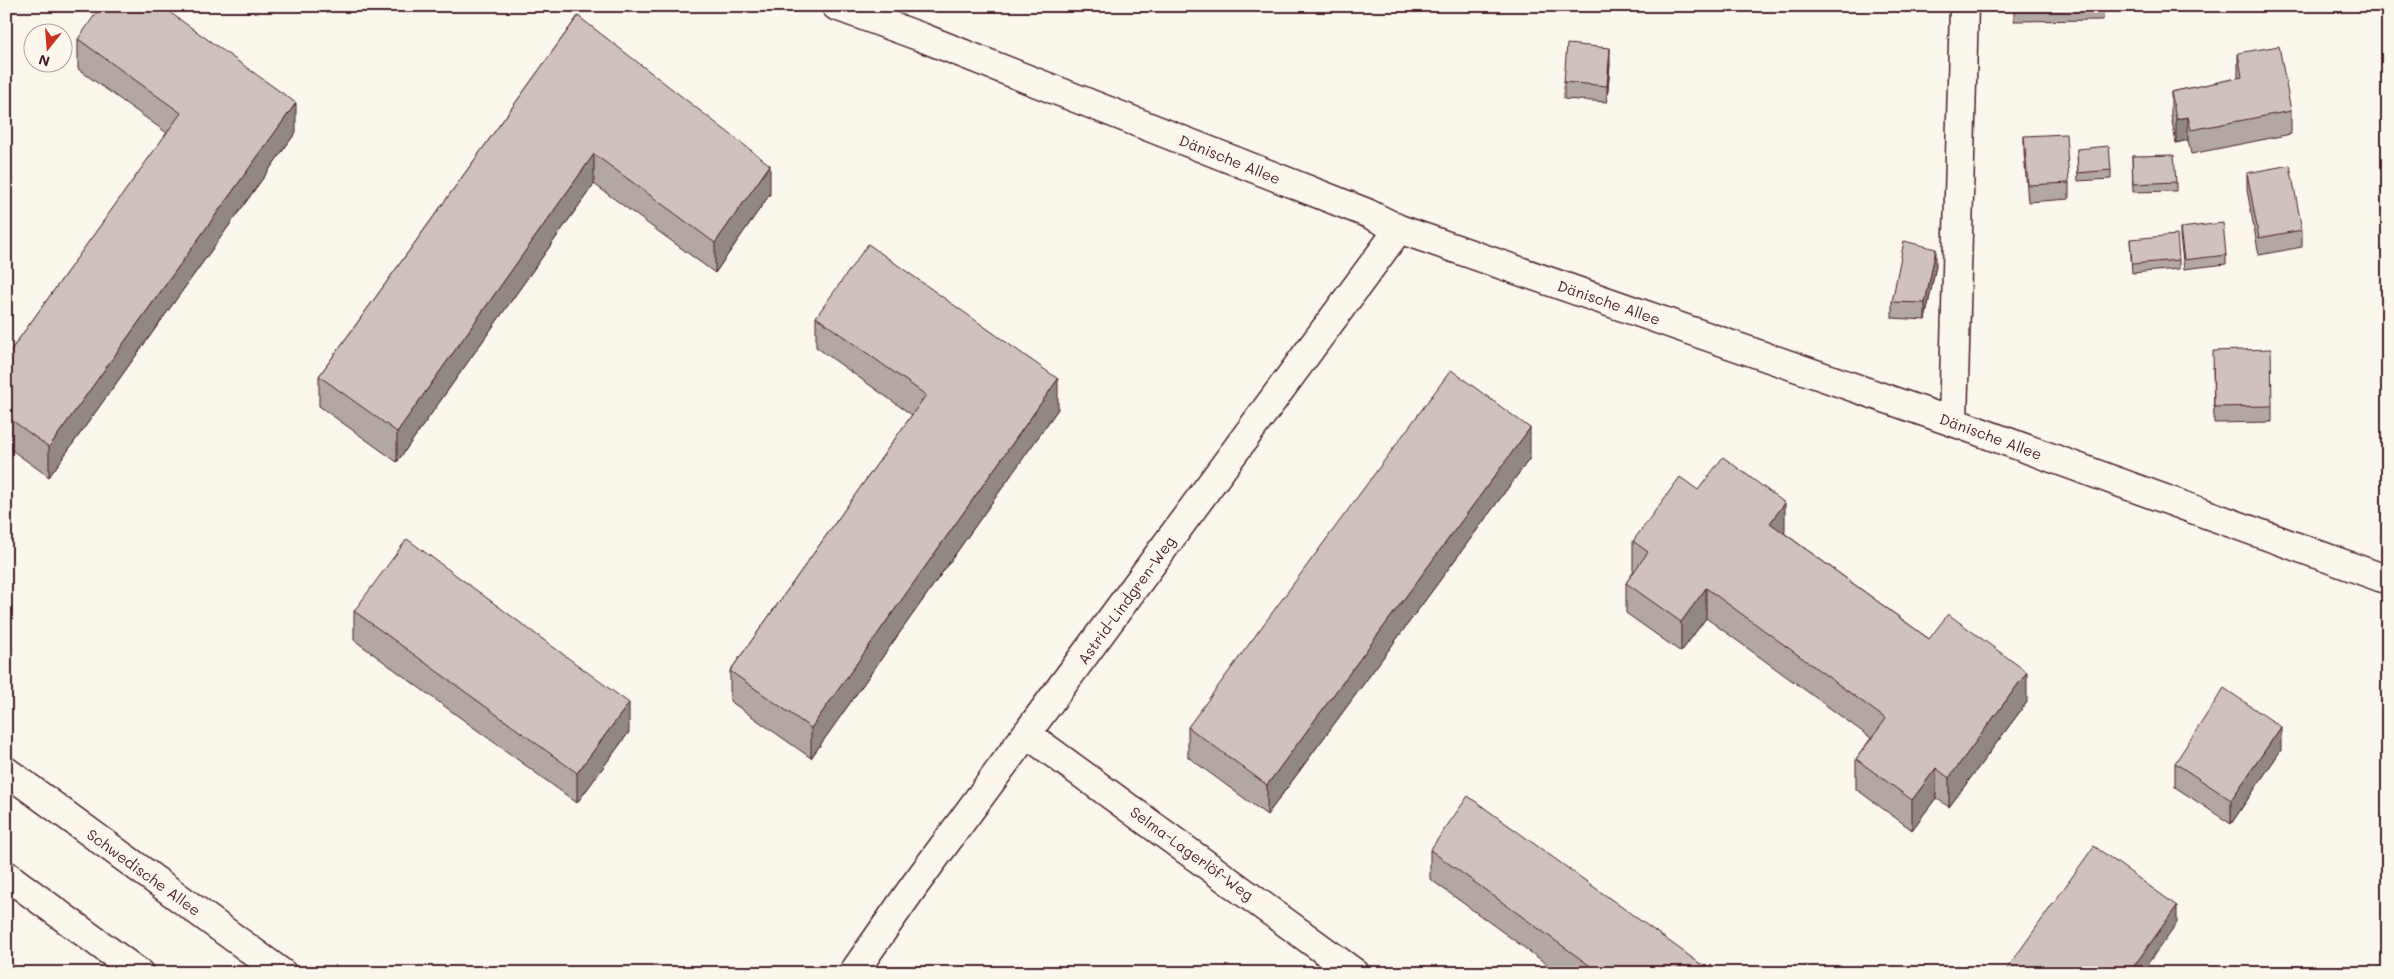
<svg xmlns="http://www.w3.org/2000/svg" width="2394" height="979" viewBox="0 0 2394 979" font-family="Mali,sans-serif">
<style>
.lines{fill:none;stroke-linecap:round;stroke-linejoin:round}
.street-casing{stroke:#4a1f2b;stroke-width:31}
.street{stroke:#fbf7ec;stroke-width:28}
.wall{fill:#b2a7a2;stroke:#4a1f2b}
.shaded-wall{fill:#918884;stroke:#4a1f2b}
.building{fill:#cfc2bc;stroke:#4a1f2b}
.labels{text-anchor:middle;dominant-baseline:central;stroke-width:4.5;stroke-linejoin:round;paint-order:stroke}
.street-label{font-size:15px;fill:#4a1f2b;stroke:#fbf7ec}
</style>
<rect width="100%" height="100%" fill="#fbf7ec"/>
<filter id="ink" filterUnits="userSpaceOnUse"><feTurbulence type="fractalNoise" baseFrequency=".02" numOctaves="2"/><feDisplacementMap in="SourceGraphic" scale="10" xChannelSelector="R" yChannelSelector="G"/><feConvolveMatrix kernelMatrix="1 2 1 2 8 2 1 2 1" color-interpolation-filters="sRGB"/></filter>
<g filter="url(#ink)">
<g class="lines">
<g class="street-casing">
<path id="street" d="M836,6L921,37L1367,213L1399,229L1953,422L2388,580
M1953,422L1964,6
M1027,734L1355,973
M6,771L282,973
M6,875L139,973
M853,973L914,886L1399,229"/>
</g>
<use href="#street" class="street"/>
</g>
<path class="wall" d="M2014,6H2103V20L2014,21Z
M578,16L770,194L715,273L594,184L397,462L319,406V376Z
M78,39L296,132L49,477L6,446V357L167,133L78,69Z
M2238,53L2291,111V134L2191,154L2188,140L2176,143L2171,116V92L2238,78Z
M1610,64L1607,102L1564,99V82Z
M2024,136L2069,183V199L2028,202L2024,153Z
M2077,149L2111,170V179L2078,181Z
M2132,156L2176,182V191L2133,192Z
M2247,173L2302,230V247L2259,255L2247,190Z
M2180,228L2226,255V264L2184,269L2180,237Z
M2130,239L2179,260V269L2132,273Z
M1936,265L1925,320L1892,318V302Z
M816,317L1058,409L811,758L730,701V671L912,415L816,347Z
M2213,367L2272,406V422L2214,423Z
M1530,458L1267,815L1188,757V727Z
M1785,532L1784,533L1929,639L2027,702L1949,807L1936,798L1912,830L1856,789V759L1871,738L1706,618L1681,652L1626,613V583L1634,571H1633V541Z
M354,611L629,732L577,803L354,640Z
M2281,750L2231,824L2175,787V763Z
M1430,850L1713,973H1559L1430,879Z"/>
<path class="shaded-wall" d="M1610,48V64L1607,102V86Z
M296,103V132L49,477V447Z
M2188,117V140L2176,143V119Z
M594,154V184L397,462V432Z
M770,165V194L715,273V243Z
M1936,249V265L1925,320V303Z
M1058,379V409L811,758V728Z
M1530,428V458L1267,815V785Z
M1785,503V532L1770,552V523Z
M1706,588V618L1681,652V622Z
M2027,672V702L1949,807V778Z
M629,703V732L577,803V773Z
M2281,727V750L2231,824V800Z
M1936,768V798L1912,830V800Z
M2177,906V923L2141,973H2129Z"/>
<path class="building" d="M101,6H161L296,103L49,447L6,416V357L181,113L78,39Z
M578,16L770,165L715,243L594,154L397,432L319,376Z
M1567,44L1610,48L1607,86L1564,82Z
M2279,46L2291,111L2191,130L2188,117L2176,119L2171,92L2242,77L2238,53Z
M2066,134L2069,183L2028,185L2024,136Z
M2109,146L2111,170L2078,173L2077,149Z
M2174,155L2176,182L2133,184L2132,156Z
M2290,165L2302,230L2259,238L2247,173Z
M2223,223L2226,255L2184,260L2180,228Z
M2177,235L2179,260L2132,264L2130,239Z
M1904,241L1936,249L1925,303L1892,302Z
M868,244L1058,379L811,728L730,671L926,395L816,317Z
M2271,349L2272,406L2214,407L2213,351Z
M1451,370L1530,428L1267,785L1188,727Z
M1723,457L1785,503L1770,523L1929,639L1948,614L2027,672L1949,778L1936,768L1912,800L1856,759L1886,719L1706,588L1681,622L1626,583L1648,552L1633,541L1680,477L1698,490Z
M407,539L629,703L577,773L354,611Z
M2224,688L2281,727L2231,800L2175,763Z
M1468,796L1713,973H1600L1430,850Z
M2094,846L2177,906L2129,973H2004Z"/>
</g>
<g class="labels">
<g class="street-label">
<text transform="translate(1230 159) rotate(22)">Dänische Allee</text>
<text transform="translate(1609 302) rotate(19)">Dänische Allee</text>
<text transform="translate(1991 436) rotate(20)">Dänische Allee</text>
<text transform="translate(1126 600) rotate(-54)">Astrid-Lindgren-Weg</text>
<text transform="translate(1192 853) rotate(36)">Selma-Lagerlöf-Weg</text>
<text transform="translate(144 872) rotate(36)">Schwedische Allee</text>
</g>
</g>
<rect width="2394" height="979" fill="none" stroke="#fbf7ec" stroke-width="25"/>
<rect x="12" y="12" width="2369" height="954" fill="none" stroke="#4a1f2b" stroke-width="2" filter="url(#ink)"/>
<g transform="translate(48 48) rotate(197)"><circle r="24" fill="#fbf7ec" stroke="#b4a19f"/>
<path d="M0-4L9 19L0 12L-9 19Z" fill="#c8321e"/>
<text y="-8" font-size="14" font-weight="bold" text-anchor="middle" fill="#4a1f2b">N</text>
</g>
</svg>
